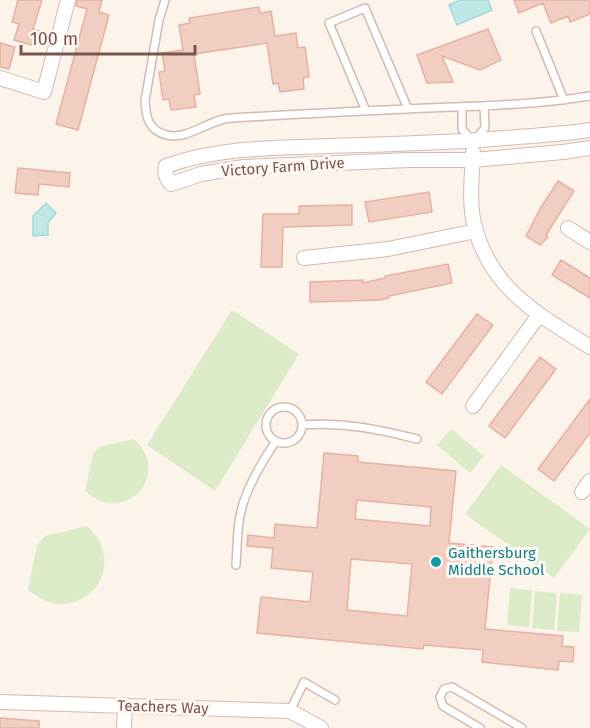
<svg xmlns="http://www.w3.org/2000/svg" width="590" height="728" viewBox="0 0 590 728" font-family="'Fira Sans',sans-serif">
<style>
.green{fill:#dbebc8}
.water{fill:#bee7e6;stroke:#a4d8d8;stroke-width:1.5}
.building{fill:#f2cec2;stroke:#e4b2a2;stroke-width:1.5;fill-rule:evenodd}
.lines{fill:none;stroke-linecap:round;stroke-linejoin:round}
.lane-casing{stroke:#d2bbb2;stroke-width:10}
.street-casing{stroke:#d2bbb2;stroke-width:16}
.lane{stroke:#fff;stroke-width:7}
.street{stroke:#fff;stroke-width:14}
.culture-dot{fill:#0f9aa8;stroke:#fff7f1;stroke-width:2}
.labels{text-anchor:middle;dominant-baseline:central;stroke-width:6;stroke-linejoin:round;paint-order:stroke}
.street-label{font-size:15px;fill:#78564d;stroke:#fff7f1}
.culture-label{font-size:15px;fill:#0d838f;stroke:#fff7f1;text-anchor:start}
</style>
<rect width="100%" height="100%" fill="#fcf3ea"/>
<path class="green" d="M232,310L299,354L215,491L147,445Z
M451,429L484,456L470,473L437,445Z
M134,439C173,475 124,527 85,491L93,454L99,447Z
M501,465L590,529L554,578L465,514Z
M87,526C135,570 74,633 28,589L37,545L45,536Z
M510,588L532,590L529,627L507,625Z
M535,591L557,593L554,630L532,628Z
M560,593L582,595L579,632L557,631Z"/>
<path class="water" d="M460,0H488L492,10L457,25L449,5Z
M46,203L56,213L48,223V235L33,236V216Z"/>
<path class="building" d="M18,0H42L33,29L40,31L35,46L14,40L19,24L12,22Z
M77,0H102L99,12L109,15L78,130L56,124L87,9L76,6Z
M514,0H590V14L570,22L568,16L551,23L543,3L519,13Z
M259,7L260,13L271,11L275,36L296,33L298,48L305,47L309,77L303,78L304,89L280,92L278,83L273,84L267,43L194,54L200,94L194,95L196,107L171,110L169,99L163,100L159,72L165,71L162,53L183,50L179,25L190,23L189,18Z
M488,29L501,60L480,70L442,56L453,82L427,83L417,55Z
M0,43L15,47L9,69L0,67Z
M18,168L70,173L69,187L39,184L38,195L15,193Z
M558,181L574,191L546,235L548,237L540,245L526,236L540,209Z
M429,192L432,212L369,222L365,202Z
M352,205V225L283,227L282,267H261L263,214H299V206Z
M561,260L590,278V298L552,275Z
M448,264L452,283L389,296V298L379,300L310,302V282L363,280V283L385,278V276Z
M477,314L493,325L442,394L426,382Z
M540,357L556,369L505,438L489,426Z
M590,399V433L554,481L538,469Z
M324,453L358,456V462L456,471L449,543L493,547L485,629L563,636L562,646L574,647L573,662L559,661L558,670L482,662L483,650L424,645L423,649L257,633L261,597L310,602L313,572L271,568L273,548L247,546L248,535L274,538L275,524L317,528ZM357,500L431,507L430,526L355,519ZM351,559L412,564L407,616L347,610Z
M0,718L39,721V728H0Z"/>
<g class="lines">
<g class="lane-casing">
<path id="lane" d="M165,0L159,20L145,101C146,118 149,131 167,135C187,141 211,118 232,118C297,114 362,111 427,108C481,106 536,105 590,96
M536,31L564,100
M462,107V129L473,142L485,128L484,106
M366,111L329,23L365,8L408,109
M266 425a18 18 0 1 1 36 0a18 18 0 1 1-36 0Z
M302,425C343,422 378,429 417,439
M236,565C237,551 237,536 239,522C242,496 261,463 276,441
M290,711L304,682L335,700
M480,728L443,706L440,697L444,689L452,687L522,728"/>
</g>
<g class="street-casing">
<path id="street" d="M0,78L44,92L68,0
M590,130C566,134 542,135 517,137C455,143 392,144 329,146C274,148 219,147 166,166C164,173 166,178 171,184L201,174L244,167L409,160H473L563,152L590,148
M473,152C472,177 468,206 476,231C493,291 541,316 590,347
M568,228L590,242
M304,258L388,249L476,231
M473,406L539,315
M582,492L590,481
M0,702L290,711L321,728
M124,728L125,705"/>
</g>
<use href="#lane" class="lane"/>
<use href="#street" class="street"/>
</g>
<circle class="culture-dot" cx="436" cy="562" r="6"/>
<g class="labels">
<g class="street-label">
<text transform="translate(283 167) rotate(-4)">Victory Farm Drive</text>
<text transform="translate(163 707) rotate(2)">Teachers Way</text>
</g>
<g class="culture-label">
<text x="448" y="553">Gaithersburg<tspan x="448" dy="17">Middle School</tspan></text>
</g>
</g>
<path d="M21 45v9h174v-9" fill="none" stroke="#78564d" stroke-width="3"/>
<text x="30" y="45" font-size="18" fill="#78564d" stroke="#fff7f1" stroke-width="4.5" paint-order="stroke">100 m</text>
</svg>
